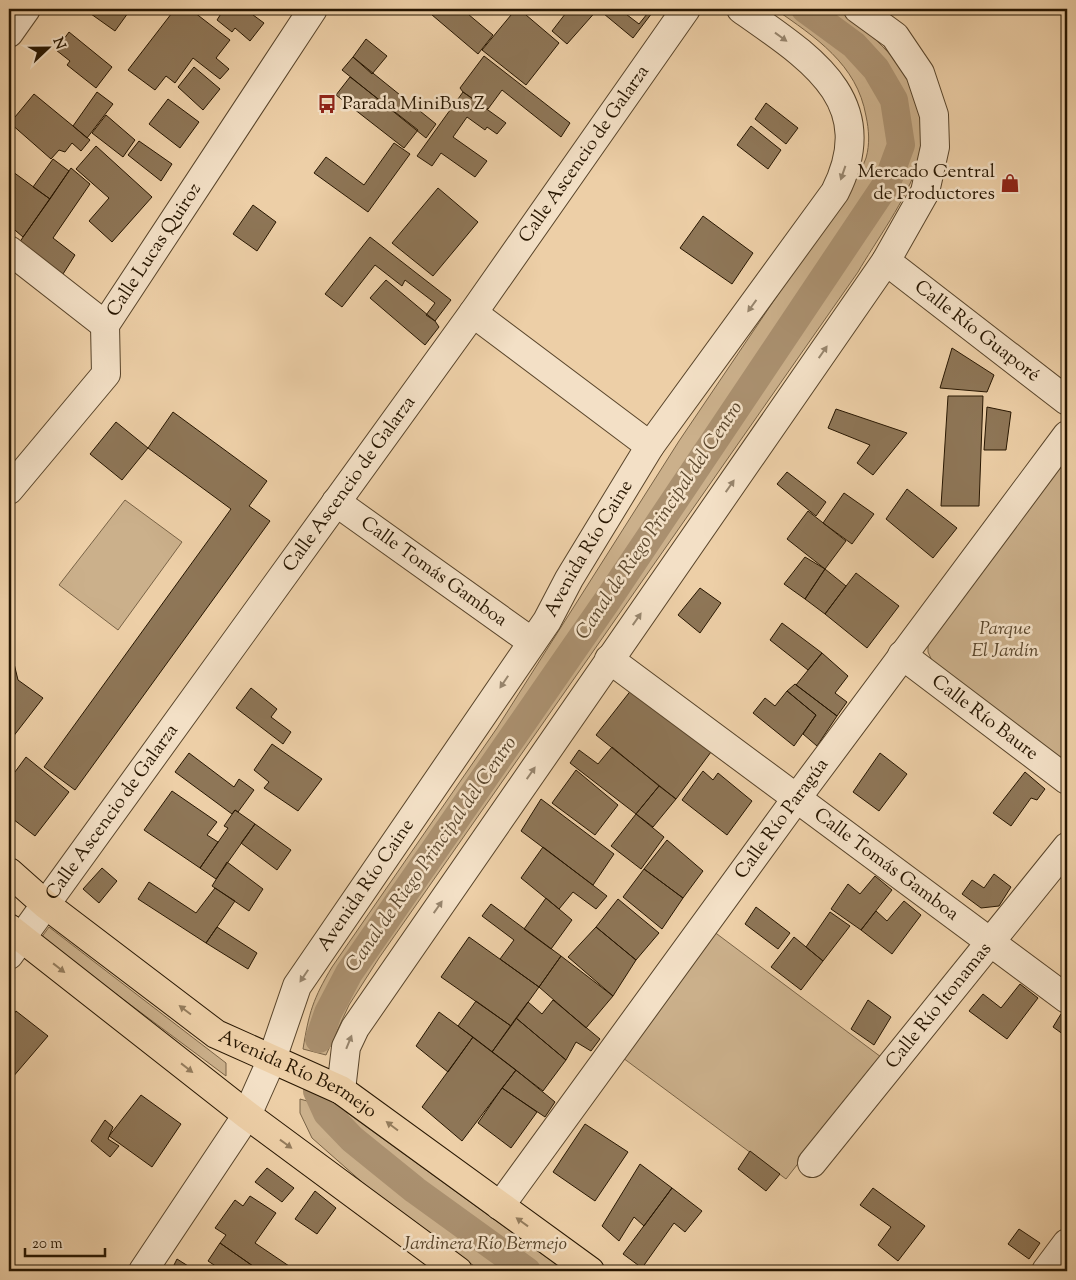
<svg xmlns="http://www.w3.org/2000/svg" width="1076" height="1280" viewBox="0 0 1076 1280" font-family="'Sorts Mill Goudy',serif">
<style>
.green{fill:#cbb08b;stroke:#796346}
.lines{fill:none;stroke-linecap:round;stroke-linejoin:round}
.canal{stroke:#aa906f;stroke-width:28}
.building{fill:#8e7657;stroke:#271601}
.minor-casing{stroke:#58442a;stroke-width:30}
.primary-casing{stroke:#271601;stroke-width:30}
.minor{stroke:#f3e0c6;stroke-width:28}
.primary{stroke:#edcfa7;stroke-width:28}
.oneway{fill:#97856d}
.oneway2{fill:#947c5c}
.labels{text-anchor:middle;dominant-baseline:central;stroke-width:5;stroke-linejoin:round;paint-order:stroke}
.poi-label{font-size:19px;fill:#271601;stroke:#f3e0c6;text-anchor:start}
.street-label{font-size:19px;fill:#271601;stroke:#f3e0c6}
.park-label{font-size:19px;font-style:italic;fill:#58442a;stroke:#f3e0c6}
.water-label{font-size:20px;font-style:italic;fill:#5b472d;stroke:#f3e0c6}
</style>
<rect width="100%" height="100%" fill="#edcfa7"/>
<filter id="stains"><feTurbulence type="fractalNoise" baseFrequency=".004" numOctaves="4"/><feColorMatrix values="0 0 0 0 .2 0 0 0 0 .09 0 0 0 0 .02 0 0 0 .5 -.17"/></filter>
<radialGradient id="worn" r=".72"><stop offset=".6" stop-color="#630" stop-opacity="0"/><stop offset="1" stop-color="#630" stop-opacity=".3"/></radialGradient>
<path class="green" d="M775,9C787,9 828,6 836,10C847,14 858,25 867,32C910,69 932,108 917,165C909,196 874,244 858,272L379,958L349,1005L326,1055L303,1049C309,1012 313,999 332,967L497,728L679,441L852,185C857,177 863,167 866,158C870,144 869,130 866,116C857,64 815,37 775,9Z
M1067,449V767L934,665L928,652V639Z
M125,500L182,542L118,630L59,585Z
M49,927L226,1063V1076L41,938Z
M713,931L881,1057L786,1179L623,1058Z
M300,1099L346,1112L565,1271H481L371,1190L312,1138L300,1113Z"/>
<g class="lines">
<path class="canal" d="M319,1039L328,1013L349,973L607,601L887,183L901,145L894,100L876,69L854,45L805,9
M317,1091L327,1113L352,1139L415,1190L527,1271"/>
</g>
<path class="building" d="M84,9H123L128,13L115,31Z
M175,9H190L230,40L216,58L229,69L220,79L193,58L175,83L166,76L155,90L128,70Z
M224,9H245L264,23L250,41L235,28L232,32L217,20Z
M425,9H462L493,35L478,54Z
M516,9H519L559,43L526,85L482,50Z
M569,9H598L567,44L552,31Z
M598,9H624L622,11L639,24L651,9H655L633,38Z
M69,32L112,67L96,88L67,65L70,61L56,50Z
M366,39L387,56L372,74L353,57Z
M484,56L570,123L561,137L502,90L488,109L463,92L460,88Z
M353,57L436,124L426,138L342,70Z
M194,67L220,89L203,110L178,87Z
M350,77L418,130L404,148L336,95Z
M97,92L113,104L87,138L73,126Z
M463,92L506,123L497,134L487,127L485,130L467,117L453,137L487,161L475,177L441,153L432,166L417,156Z
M34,94L90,140L81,151L72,143L65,152L59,150L51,159L10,123Z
M168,99L199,122L180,148L149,124Z
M766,103L798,128L786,144L755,119Z
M106,115L135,140L123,157L92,133Z
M751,126L781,150L768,169L737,145Z
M139,141L172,164L161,181L128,155Z
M394,143L410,154L368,212L314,173L326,157L364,185Z
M96,146L152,197L112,242L89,221L109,198L76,169Z
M53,159L69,171L50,199L33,187Z
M71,168L90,184L53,238L75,255L63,274L19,243Z
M9,169L50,199L23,237L9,225Z
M438,188L478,222L433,276L392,243Z
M253,205L276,222L257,251L233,234Z
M703,216L753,253L732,284L680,248Z
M370,237L451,300L435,321L426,315L435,303L405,280L402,286L375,265L342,307L325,294Z
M386,280L435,321L439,327L425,345L370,298Z
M952,348L994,375L987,392L940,388Z
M948,396H983L979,506H941Z
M987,407L1011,412L1006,450H984Z
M836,409L907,433L873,475L857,463L870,445L828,428Z
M173,412L267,481L249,506L270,521L75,790L44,767L231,509L148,448Z
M116,422L148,448L122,480L90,454Z
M787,472L826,502L816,516L777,484Z
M907,489L957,528L933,558L886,519Z
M844,493L874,514L852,544L823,523Z
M808,511L846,541L825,569L787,539Z
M805,557L825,569L805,599L784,584Z
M825,569L846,586L825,614L805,599Z
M856,573L899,606L867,648L825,614Z
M700,588L721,603L700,633L678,615Z
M782,623L822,653L808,670L770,640Z
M9,651H11L18,680L43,698L9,742Z
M822,653L848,676L835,693L847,702L837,716L796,685Z
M795,684L837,716L817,746L803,734L816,715L787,691Z
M251,688L277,709L271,717L291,732L283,744L236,708Z
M632,689L711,752L676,799L596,735Z
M787,691L816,715L794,746L753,713L765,698L775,706Z
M272,744L322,779L298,811L264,788L269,782L254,770Z
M612,747L659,786L636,814L570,763L579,750L598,764Z
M189,753L234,787L239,779L254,790L238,812L235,810L232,814L175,772Z
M880,753L907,774L879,811L853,792Z
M26,757L69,792L35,836L9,816V780Z
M576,770L618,805L595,835L552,803Z
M703,771L713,780L718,773L752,801L727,835L682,800Z
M1025,772L1045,789L1037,800L1031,798L1011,826L993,813Z
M659,786L676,799L653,827L636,814Z
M172,791L217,822L207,835L218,842L200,868L144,830Z
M541,799L614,854L593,885L521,831Z
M235,810L255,824L216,879L200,868L228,828L224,826Z
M636,814L664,837L641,869L611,846Z
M255,824L291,850L277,870L241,843Z
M667,840L703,871L683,898L644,869Z
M543,847L607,896L596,909L573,892L559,909L521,878Z
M227,862L263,889L249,911L212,886Z
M102,868L117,881L99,903L83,889Z
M644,869L683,898L662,929L623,897Z
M994,874L1011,887L999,906L981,908L962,894L972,880L984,888Z
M875,876L892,890L861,930L831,909L848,884L860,894Z
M149,882L196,913L215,888L235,901L206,943L138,899Z
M546,898L572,920L551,949L524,929Z
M618,899L659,933L636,960L596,927Z
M904,901L921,915L892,954L861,930L876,911L887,921Z
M491,904L561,956L539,987L500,959L514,940L482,916Z
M756,907L790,933L778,949L745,924Z
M830,912L850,926L823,961L806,947Z
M217,927L257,953L248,969L206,943Z
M596,927L636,960L613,996L568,957Z
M469,937L539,987L511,1026L441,977Z
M794,937L823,961L801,990L771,967Z
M561,956L613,996L586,1028L539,987Z
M1020,984L1038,998L1007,1039L969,1011L983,994L1001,1008Z
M553,1000L600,1039L591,1051L576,1042L566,1060L516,1018L528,1002L542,1014Z
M868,1000L891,1017L874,1045L851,1029Z
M476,1001L511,1026L492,1052L458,1026Z
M16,1011L48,1036L12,1078L9,1075V1021Z
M439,1012L473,1037L448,1072L416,1046Z
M1061,1014L1067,1018V1037L1053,1027Z
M516,1018L566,1060L543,1091L492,1052Z
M473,1037L516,1070L462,1141L422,1107Z
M516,1070L555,1102L545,1117L502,1088Z
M502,1088L537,1112L511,1148L478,1123Z
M141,1095L181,1124L152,1167L109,1136Z
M105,1120L113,1127L108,1139L119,1146L110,1157L91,1141Z
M585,1124L628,1152L595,1201L553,1172Z
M750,1151L780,1174L766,1191L738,1169Z
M640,1164L672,1188L644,1226L634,1217L619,1241L602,1226Z
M267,1168L294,1188L282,1202L255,1182Z
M672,1188L702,1211L685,1232L674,1223L642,1268L623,1254Z
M873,1188L925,1226L898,1261L878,1245L891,1227L860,1205Z
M315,1191L336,1208L317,1234L295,1219Z
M250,1196L276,1213L255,1243L289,1266L285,1271H260L220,1243L226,1235L215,1228L235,1200L243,1206Z
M1019,1229L1040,1243L1029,1259L1008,1244Z
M220,1243L260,1271H223L208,1261Z
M177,1259L196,1271H171Z"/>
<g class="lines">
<g class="minor-casing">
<g id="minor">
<path d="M9,33L26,9"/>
<path d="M9,250L105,325"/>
<path id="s1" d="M886,261L1067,401"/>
<path d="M473,313L650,446"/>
<path id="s2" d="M9,490L106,374L105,325L313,9"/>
<path id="s3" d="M336,502L532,642"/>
<path id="s4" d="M902,655L1067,780"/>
<path id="s5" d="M609,659L1067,999"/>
<path id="s6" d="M9,955L473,313L686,9"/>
<path d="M341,1090L346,1047L355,1028L886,261L925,192L935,147L934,115L920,73L895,36L858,9"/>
<path id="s7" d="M812,1163L1067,847"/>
<path id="s8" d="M500,1206L796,799L1067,435"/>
<path id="s9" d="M143,1271L247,1115L272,1059L297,986L547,621L569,579L650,446L835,192C882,99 807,56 741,9"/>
<path d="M1046,1271L1067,1243"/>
</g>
</g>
<g class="primary-casing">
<g id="primary">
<path id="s10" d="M9,872L45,904L216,1034L341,1090L590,1271"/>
<path d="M9,928L247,1115L458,1271"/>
</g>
</g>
<use href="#minor" class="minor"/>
<use href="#primary" class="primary"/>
</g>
<defs><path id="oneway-solid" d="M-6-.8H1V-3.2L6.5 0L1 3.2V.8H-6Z" transform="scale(1.25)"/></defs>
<g class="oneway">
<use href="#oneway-solid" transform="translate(781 37) rotate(36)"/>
<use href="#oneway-solid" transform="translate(843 173) rotate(109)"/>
<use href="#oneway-solid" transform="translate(752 306) rotate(126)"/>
<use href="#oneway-solid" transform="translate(823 352) rotate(-55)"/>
<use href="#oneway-solid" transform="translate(730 486) rotate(-55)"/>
<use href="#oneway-solid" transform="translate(637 619) rotate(-55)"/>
<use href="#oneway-solid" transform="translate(504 682) rotate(124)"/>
<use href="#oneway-solid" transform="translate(531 773) rotate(-55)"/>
<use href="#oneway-solid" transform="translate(438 907) rotate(-55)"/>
<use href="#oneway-solid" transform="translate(304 976) rotate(124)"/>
<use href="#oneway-solid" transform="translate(349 1042) rotate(-68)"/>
</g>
<g class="oneway2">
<use href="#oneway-solid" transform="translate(59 968) rotate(38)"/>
<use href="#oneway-solid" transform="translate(185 1010) rotate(-143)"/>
<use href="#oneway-solid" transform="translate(187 1068) rotate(38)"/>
<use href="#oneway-solid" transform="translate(392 1126) rotate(-143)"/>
<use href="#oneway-solid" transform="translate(286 1144) rotate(36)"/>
<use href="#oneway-solid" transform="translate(522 1222) rotate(-144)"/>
</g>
<defs>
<g id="bus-bare" transform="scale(1.5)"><path d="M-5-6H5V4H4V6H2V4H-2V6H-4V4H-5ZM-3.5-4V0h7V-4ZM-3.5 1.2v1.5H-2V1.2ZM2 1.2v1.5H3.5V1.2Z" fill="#8f2418" stroke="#f3e0c6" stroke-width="2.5" paint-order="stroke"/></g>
<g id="shop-bare" transform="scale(1.5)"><path d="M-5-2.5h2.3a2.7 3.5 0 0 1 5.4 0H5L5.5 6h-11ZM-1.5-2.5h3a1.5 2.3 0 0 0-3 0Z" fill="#8f2418" stroke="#f3e0c6" stroke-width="2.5" paint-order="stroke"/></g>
</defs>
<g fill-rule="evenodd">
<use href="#bus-bare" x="327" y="104"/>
<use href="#shop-bare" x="1010" y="183"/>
</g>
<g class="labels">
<g class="poi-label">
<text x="342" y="104">Parada MiniBus Z</text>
<text x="995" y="172" text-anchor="end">Mercado Central<tspan x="995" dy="22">de Productores</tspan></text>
</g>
<g class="street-label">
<text stroke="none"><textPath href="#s6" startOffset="986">Calle Ascencio de Galarza</textPath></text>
<text stroke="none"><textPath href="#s2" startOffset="290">Calle Lucas Quiroz</textPath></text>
<text stroke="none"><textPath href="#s1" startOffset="115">Calle Río Guaporé</textPath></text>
<text stroke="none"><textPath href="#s6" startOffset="581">Calle Ascencio de Galarza</textPath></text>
<text stroke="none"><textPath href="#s9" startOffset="852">Avenida Río Caine</textPath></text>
<text stroke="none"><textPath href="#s3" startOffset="120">Calle Tomás Gamboa</textPath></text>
<text stroke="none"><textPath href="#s4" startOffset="104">Calle Río Baure</textPath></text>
<text stroke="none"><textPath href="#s6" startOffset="176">Calle Ascencio de Galarza</textPath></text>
<text stroke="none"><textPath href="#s8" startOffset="479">Calle Río Paragúa</textPath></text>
<text stroke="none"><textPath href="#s5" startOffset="345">Calle Tomás Gamboa</textPath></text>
<text stroke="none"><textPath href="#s9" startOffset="448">Avenida Río Caine</textPath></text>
<text stroke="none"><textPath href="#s7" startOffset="202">Calle Río Itonamas</textPath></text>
<text stroke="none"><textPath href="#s10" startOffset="354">Avenida Río Bermejo</textPath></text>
</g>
<g class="park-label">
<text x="1005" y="629">Parque<tspan x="1005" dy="22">El Jardín</tspan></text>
<text x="485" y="1244">Jardinera Río Bermejo</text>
</g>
<g class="water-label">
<text transform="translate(660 521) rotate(-56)">Canal de Riego Principal del Centro</text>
<text transform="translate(432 855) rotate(-55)">Canal de Riego Principal del Centro</text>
</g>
</g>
<rect width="1076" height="1280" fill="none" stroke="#edcfa7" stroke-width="30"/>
<rect x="10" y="10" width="1056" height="1260" fill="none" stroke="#271601" stroke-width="2.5"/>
<rect x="15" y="15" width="1046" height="1250" fill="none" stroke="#271601"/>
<g transform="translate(48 48) rotate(68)" stroke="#f3e0c6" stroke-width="4" paint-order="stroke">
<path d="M0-4L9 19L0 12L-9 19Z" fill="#271601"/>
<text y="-8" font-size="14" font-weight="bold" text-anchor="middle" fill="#271601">N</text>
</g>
<path d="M25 1248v8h80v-8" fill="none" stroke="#271601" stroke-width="2.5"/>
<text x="32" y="1248" font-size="15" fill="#271601" stroke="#f3e0c6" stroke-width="4" paint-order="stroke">20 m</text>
<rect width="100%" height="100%" filter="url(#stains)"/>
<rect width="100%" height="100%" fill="url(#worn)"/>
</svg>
